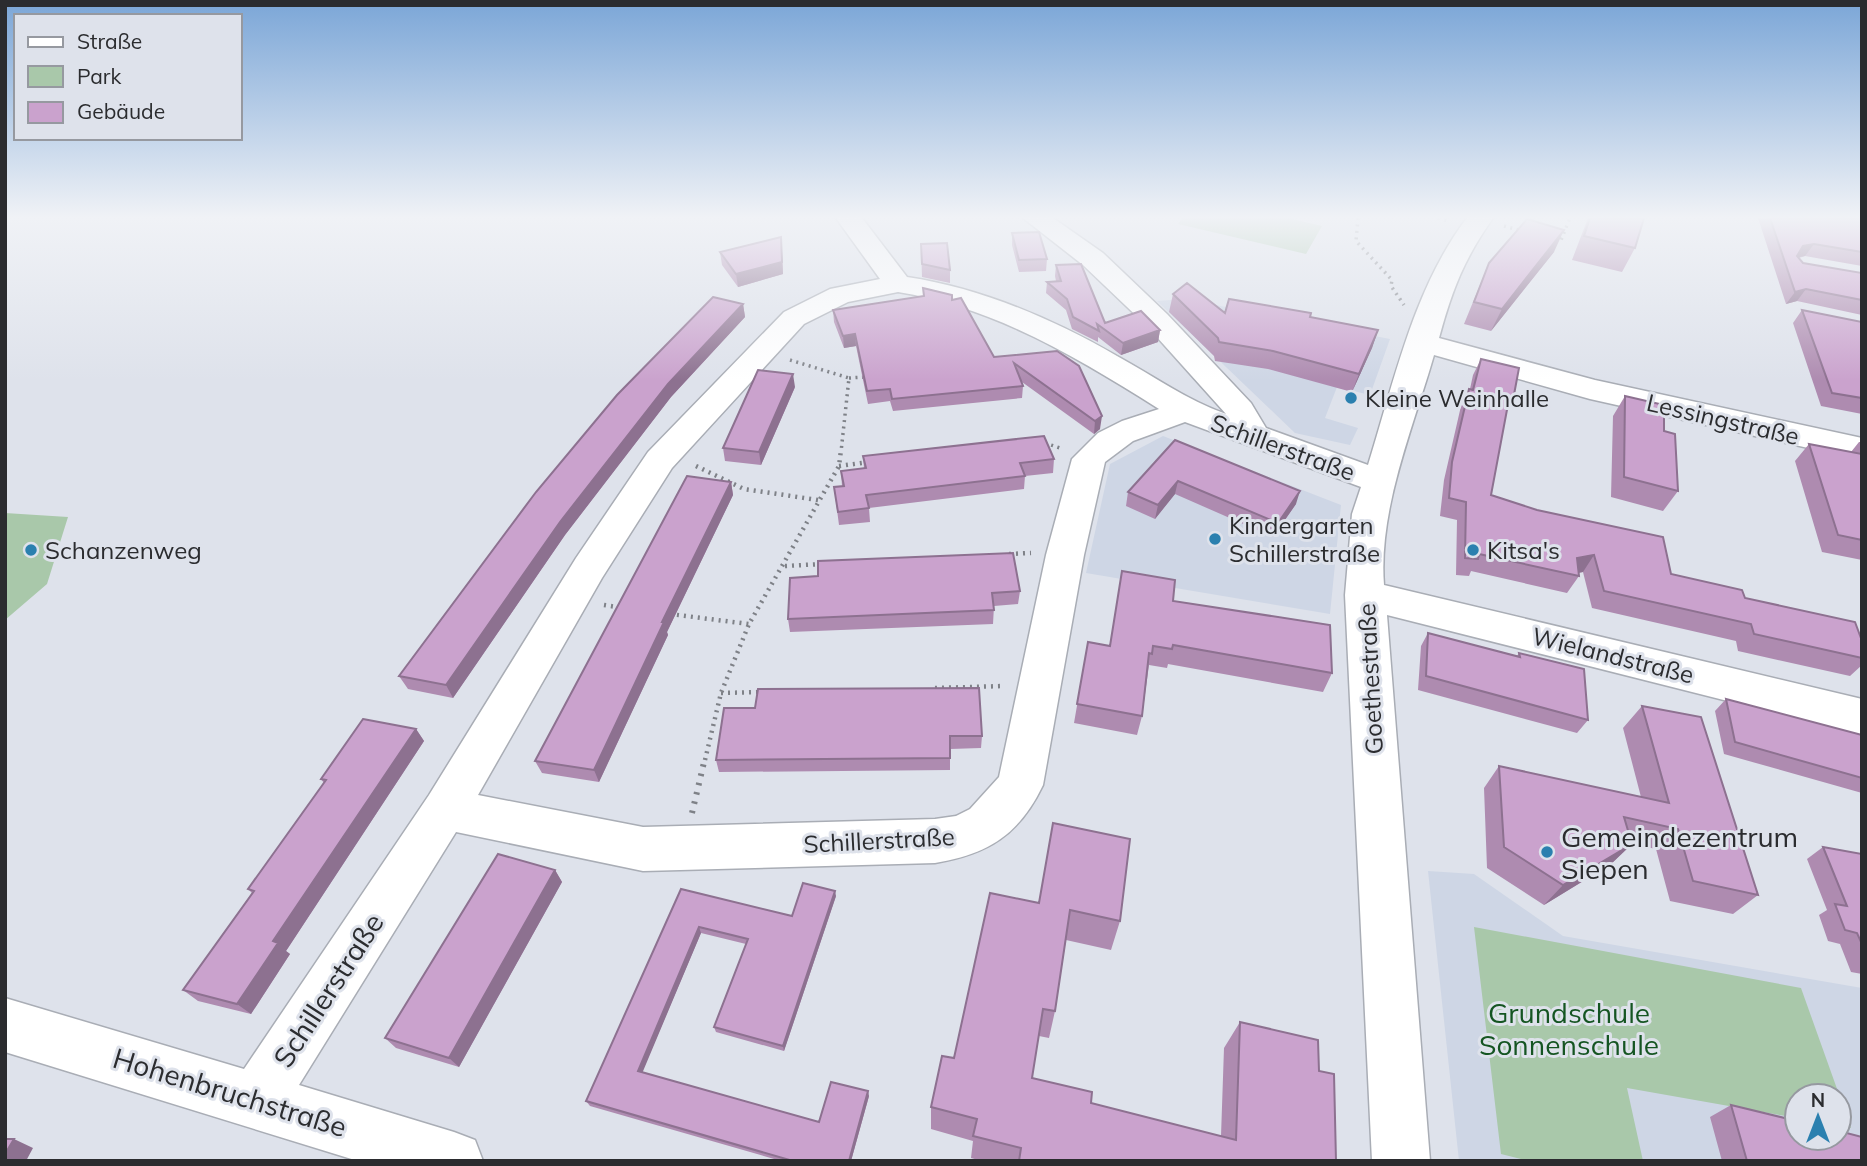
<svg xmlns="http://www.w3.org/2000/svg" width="1867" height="1166" viewBox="0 0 1867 1166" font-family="Mulish,sans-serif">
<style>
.built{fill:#ced6e5;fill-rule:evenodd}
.green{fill:#a9c8aa}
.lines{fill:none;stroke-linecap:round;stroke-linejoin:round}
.minor-casing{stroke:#a9adb5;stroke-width:3}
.path-far2{stroke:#7e8187;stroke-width:3.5;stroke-dasharray:2 4.5;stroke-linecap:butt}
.path-far1{stroke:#7e8187;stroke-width:4.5;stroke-dasharray:2 5;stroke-linecap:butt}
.path{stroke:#7e8187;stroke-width:6;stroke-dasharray:2.5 7;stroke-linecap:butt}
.minor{fill:#fff;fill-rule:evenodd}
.wall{fill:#ae8bb0}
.shaded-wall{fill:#8d7190}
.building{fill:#caa2cd;stroke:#8d7190;stroke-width:2}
.poi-dot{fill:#2b80af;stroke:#dee2eb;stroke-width:2.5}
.labels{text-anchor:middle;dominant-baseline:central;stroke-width:6;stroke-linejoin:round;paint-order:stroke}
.poi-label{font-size:24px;fill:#2b2c2f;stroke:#dee2eb;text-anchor:start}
.street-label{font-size:24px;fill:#2b2c2f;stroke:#dee2eb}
.near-poi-label{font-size:28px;fill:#2b2c2f;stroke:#dee2eb;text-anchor:start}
.near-street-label{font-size:28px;fill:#2b2c2f;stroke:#dee2eb}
.near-park-label{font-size:28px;fill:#155522;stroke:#dee2eb}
</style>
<rect width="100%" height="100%" fill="#dee2eb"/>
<path class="built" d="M1185,299L1390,339L1370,395L1337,387L1325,418L1358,428L1350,445L1295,433L1157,301Z
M1163,436L1341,505L1330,614L1086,573L1110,464Z
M1428,871L1474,874L1563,936L1862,988V1161H1459ZM1797,1096H1839V1138H1797Z"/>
<path class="green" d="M1183,218H1288L1322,226L1306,254L1178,224Z
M5,513L68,517L47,584L5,620Z
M1474,927L1801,988L1851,1128L1839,1126V1096H1797V1118L1627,1088L1643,1161H1529L1501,1154Z"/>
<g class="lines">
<g class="minor-casing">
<path id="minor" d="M836,218H862L907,277C981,288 1053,319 1117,356C1154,376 1186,400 1226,414L1147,326L1083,265L1023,218H1053L1103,253L1167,314L1251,403L1266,428L1368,465C1394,382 1414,287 1467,218H1493C1464,259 1452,290 1439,338L1595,380L1862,438V460L1590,399L1434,355C1413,428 1378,510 1384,585L1862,699V735L1387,615L1430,1161H1372L1345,595L1352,514L1361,487L1185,422L1133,441L1105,462L1084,555L1043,785C1019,835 988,854 935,863L643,871L456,832L299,1085L454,1132L475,1140L483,1161H358L5,1052V998L244,1069L429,795L576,558L648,452L784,312L830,289L880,279ZM898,292C994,307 1078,358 1159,409L1122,421L1098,433L1072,459L1046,555L999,777L970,809L956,816L935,819L643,827L478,795L602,578L672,468L804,324L848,302Z"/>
</g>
<path class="path-far2" d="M1358,218L1356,241L1392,280L1391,286L1404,305
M1438,218L1449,221
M1504,226L1522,231
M1555,239L1561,240L1570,218
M790,360L849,378L841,452
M849,378L866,377
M1045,443L1063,449"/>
<path class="path-far1" d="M696,466L744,489L818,500
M839,466L869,462
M1009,554L1031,553
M785,566L822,564
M604,605L623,608
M670,614L749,624
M935,688L1004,686
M721,693L762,692
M705,760L721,693L749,624L839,466L841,450"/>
<path class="path" d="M692,813L705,758"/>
<use href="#minor" class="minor"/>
</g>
<path class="wall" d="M1588,218H1644L1635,248L1622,272L1572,260Z
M1758,218H1862V266L1805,256L1799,258L1803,263L1862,273V315L1797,301L1786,304Z
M1012,233L1047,259L1046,271L1019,272L1012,245Z
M921,244L950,270V283L922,277Z
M782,249L783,274L738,287L722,265L720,252Z
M1554,252L1491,331L1464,324L1489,263Z
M1056,265L1105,323L1160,330L1158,342L1121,355L1098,337V342L1072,329L1066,310L1046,293L1047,282L1056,281L1055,276Z
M1173,294L1225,313L1310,317L1378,330L1372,348L1352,392L1268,369L1215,361L1214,356L1169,312Z
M952,300L994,357L1057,351L1100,429L1094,434L1022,382L1023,386L1022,398L893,411L890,401L868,404L856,346L844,348L834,322L833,310Z
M743,304L745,317L671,397L565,535L453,698L408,689L399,676Z
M1802,310L1862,322V414L1821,406L1793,323Z
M1481,359L1513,400L1506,413L1491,495L1671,574L1745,598L1862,658V665L1850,676L1738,651L1736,641L1592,608L1583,572L1578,573L1579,576L1567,593L1471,571L1469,576L1456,575L1457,520L1440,516L1444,480L1461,406L1470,389L1473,375Z
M795,387L761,465L725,461L723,448Z
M1625,396L1664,431L1678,491L1663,511L1611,497L1613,416Z
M1175,440L1296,504L1273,537L1175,494L1155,519L1126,506L1128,492Z
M1859,442H1862V560L1822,552L1795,461L1809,444L1851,452Z
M863,456L1054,459L1053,473L1025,476L1024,489L869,508L870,522L839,525L834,487L842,486L841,471L864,468Z
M731,482L733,495L667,632L668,635L599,782L542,773L535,761Z
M1122,571L1173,601L1332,673L1323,692L1168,664L1167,668L1149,665L1142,716L1137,735L1074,723L1088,642L1110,646Z
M790,578L1020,591L1018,604L994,606L993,624L790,632L788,619Z
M1428,633L1517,656L1519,653L1588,720L1577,733L1418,690L1421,646Z
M1726,699L1862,735V793L1724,754L1715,711Z
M1642,706L1758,895L1733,914L1670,901L1656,849L1632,844L1611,864L1544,905L1487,868L1484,788L1499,766L1641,797L1623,728Z
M755,708L982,736L981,748L950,749V770L719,772L716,760Z
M416,729L424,741L286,951L290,954L251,1014L198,1001L183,990L252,893L248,889L324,783L321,779Z
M1823,847L1862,854V974L1851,972L1840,944L1828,941L1819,915L1827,910L1807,859Z
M555,870L562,882L459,1067L396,1048L385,1038Z
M681,889L792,916L836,896L784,1051L716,1032L714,1027L746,944L701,933L642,1072L819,1122L869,1096L851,1161H781L590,1106L586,1101Z
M990,893L1120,921L1111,950L1066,940L1055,1011L1049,1038L1039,1036L1032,1078L1091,1103L1221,1136L1224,1048L1240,1022L1319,1071L1336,1161H982L971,1158L973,1141L931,1129V1107L954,1058Z
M1731,1105L1862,1161H1722L1710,1117Z"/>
<path class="shaded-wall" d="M1564,230L1554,252L1491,331L1502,309Z
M781,237L783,274L738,287L736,274Z
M1814,244L1805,256L1794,258L1803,246Z
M1806,289L1797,301L1786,304L1795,292Z
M743,304L745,317L671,397L565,535L453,698L446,685L560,522L668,384Z
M1160,330L1158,342L1121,355L1123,343Z
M1378,330L1372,348L1352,392L1359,374Z
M855,334L856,346L844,348L843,336Z
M793,374L795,387L761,465L759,452Z
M1102,416L1100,429L1094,434L1095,421Z
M1178,481L1175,494L1155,519L1158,505Z
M731,482L733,495L667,632L668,635L599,782L594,770L662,622Z
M1300,491L1296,504L1273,537L1278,523Z
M1594,555L1583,572L1571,574L1577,558Z
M416,729L424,741L286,951L290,954L251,1014L237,1004L273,941Z
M1632,844L1611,864L1544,905L1563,885Z
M555,870L562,882L459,1067L449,1058Z
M835,891L836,896L784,1051L783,1046Z
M699,927L701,933L641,1076L638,1071Z
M868,1091L869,1096L851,1161H849Z
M14,1139L33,1148L26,1161H5V1154Z"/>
<path class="building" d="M1590,218H1644L1635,248L1584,236Z
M1770,218H1862V252L1814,244L1803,246L1797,256L1803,263L1862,273V300L1806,289L1795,292Z
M1527,219L1564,230L1502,309L1474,302L1489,263Z
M1039,232L1047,259L1019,260L1012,233Z
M781,237L782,262L736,274L720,252Z
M947,243L950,270L922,264L921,244Z
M1081,264L1105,323L1141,311L1160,330L1123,343L1097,324L1099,331L1073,317L1067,299L1047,282L1061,281L1056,265Z
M1187,283L1225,313L1229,299L1311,313L1310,317L1378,330L1359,374L1273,351L1219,342L1218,338L1173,294Z
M923,288L952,295V300L961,298L994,357L1057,351L1079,366L1102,416L1095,421L1014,363L1023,386L892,399L890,389L867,391L855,334L843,336L833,310L924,296Z
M713,297L743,304L668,384L560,522L446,685L399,676L536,492L617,395Z
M1802,310L1862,322V398L1832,393Z
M1481,359L1519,368L1513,400L1509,399L1491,495L1537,510L1663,537L1671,574L1742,590L1745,598L1855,622L1862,641V658L1754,634L1751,624L1604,591L1594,555L1577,558L1579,576L1479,554L1478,559L1465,558L1466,502L1449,498L1452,462L1469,389L1473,390Z
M758,370L793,374L759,452L723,448Z
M1625,396L1664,405V431L1675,434L1678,491L1624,477Z
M1044,436L1054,459L1020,463L1025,476L866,495L869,508L838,512L834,487L844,486L841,471L866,468L863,456Z
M1175,440L1300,491L1278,523L1178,481L1158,505L1128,492Z
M1809,444L1862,454V540L1838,535Z
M687,476L731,482L662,622H664L594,770L535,761Z
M1013,553L1020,591L992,593L994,610L788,619L790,578L818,576V561Z
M1122,571L1175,580L1173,601L1330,625L1332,673L1173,645L1172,649L1153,646L1152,654L1149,653L1142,716L1077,704L1088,642L1110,646Z
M1428,633L1520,657L1519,653L1584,669L1588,720L1426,676Z
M979,688L982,736H950V758L716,760L724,708H755L758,689Z
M1726,699L1862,735V778L1735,742Z
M1642,706L1701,717L1758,895L1693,881L1678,829L1624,817L1632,844L1563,885L1504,847L1499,766L1669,803Z
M363,719L416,729L273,941L278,943L237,1004L183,990L254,891L248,889L326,780L321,779Z
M1053,823L1130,839L1120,921L1070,910L1055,1011L1043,1009L1032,1078L1092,1092L1091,1103L1236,1140L1240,1022L1318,1040L1319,1071L1334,1074L1336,1161H1019L1021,1148L973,1136L977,1119L931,1107L942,1056L954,1058L990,893L1039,903Z
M1823,847L1862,854V944L1857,933L1845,930L1835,904L1847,906Z
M498,854L555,870L449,1058L385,1038Z
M803,883L835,891L783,1046L714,1027L748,939L699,927L638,1071L819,1122L831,1082L868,1091L849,1161H793L586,1101L681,889L792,916Z
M1731,1105L1797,1121V1138H1839V1131L1862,1137V1161H1747Z
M5,1139H14L5,1154Z"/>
<linearGradient id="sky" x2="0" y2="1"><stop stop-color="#7ba6d7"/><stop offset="0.57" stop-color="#f0f2f6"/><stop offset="1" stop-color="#f0f2f6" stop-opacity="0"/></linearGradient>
<rect width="1867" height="381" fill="url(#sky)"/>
<g class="poi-dot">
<circle cx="1351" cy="398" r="7"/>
<circle cx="1215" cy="539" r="7"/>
<circle cx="31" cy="550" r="7"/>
<circle cx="1473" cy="550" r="7"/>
<circle cx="1547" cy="852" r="7"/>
</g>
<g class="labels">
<g class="poi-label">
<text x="1365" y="398">Kleine Weinhalle</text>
<text x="1229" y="525">Kindergarten<tspan x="1229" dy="28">Schillerstraße</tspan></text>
<text x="45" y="550">Schanzenweg</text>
<text x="1487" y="550">Kitsa's</text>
</g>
<g class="street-label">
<text transform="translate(1723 419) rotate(13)">Lessingstraße</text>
<text transform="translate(1283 447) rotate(20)">Schillerstraße</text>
<text transform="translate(1613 655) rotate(14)">Wielandstraße</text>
<text transform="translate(1370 679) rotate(-93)">Goethestraße</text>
<text transform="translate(879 840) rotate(-3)">Schillerstraße</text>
</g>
<g class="near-poi-label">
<text x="1561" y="836">Gemeindezentrum<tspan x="1561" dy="32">Siepen</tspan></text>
</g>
<g class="near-street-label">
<text transform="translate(328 990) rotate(-57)">Schillerstraße</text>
<text transform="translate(230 1092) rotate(17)">Hohenbruchstraße</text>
</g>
<g class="near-park-label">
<text x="1569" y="1012">Grundschule<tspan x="1569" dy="32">Sonnenschule</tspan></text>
</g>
</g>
<rect width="1867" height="1166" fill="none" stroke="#2b2c2f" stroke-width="14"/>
<rect x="14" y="14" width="228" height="126" fill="#dee2eb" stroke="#9699a0" stroke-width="2"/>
<rect x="28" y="37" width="35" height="10" fill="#ffffff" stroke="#9699a0" stroke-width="2"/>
<text x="77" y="49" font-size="21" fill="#2b2c2f">Straße</text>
<rect x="28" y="66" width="35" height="21" fill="#a9c8aa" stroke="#9699a0" stroke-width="2"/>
<text x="77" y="84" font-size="21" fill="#2b2c2f">Park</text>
<rect x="28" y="102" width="35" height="21" fill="#caa2cd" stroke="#9699a0" stroke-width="2"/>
<text x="77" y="119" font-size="21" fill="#2b2c2f">Gebäude</text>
<g transform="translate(1818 1117)"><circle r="33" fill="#dee2eb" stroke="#9699a0" stroke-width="2"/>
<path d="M0-5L12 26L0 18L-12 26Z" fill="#2b80af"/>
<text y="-10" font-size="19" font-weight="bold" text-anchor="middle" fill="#2b2c2f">N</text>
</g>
</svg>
